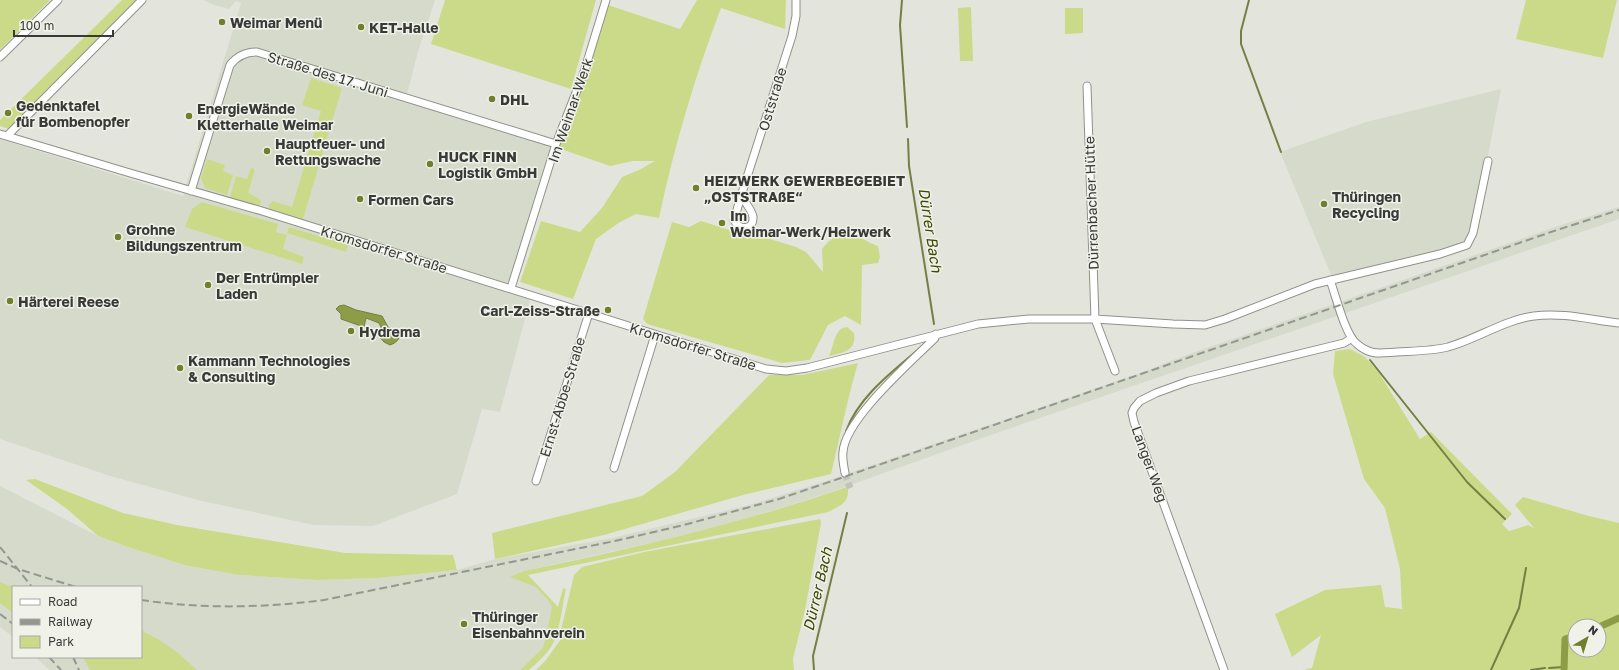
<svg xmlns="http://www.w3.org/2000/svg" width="1619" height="670" viewBox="0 0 1619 670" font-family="'Golos Text',sans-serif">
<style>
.built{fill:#d6dacb}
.green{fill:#cbda89;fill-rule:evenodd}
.water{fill:#8d9c46;stroke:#747f42}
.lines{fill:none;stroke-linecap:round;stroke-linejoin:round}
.stream{stroke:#747f42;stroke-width:2}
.canal{stroke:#8d9c46;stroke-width:7}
.minor-tunnel{stroke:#c1c3bc;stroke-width:7;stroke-dasharray:7 3.5;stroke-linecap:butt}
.minor-casing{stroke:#90918a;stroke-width:9}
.minor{stroke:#fff;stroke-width:7}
.rail{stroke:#949690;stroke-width:2;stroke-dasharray:8 4;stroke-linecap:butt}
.poi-dot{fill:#717e2b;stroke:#f0f2ea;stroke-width:1.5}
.labels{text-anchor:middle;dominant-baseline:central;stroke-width:3;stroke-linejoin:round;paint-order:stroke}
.poi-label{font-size:14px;font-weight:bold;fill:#393a37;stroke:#f0f2ea;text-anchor:start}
.street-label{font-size:14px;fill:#393a37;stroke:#f0f2ea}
.water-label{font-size:15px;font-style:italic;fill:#3e4703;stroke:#f0f2ea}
</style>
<rect width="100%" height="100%" fill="#e3e5dd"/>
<path class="built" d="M203,0H435L419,48L406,98L556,144L511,288L530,300L500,412L482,409L457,494L373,526L314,525L202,501L110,476L0,439V139L183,196L241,3L236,1L229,9L214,5Z
M1501,89L1470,248L1334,282L1280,152L1366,122Z
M1619,207V219L985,437L825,494L741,520L664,540L524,571L558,607L545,651L525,670H192L141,637V587H13V637L0,627V486L98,536L128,547L184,565L239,575L317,580L378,578L457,570L495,559L612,538L749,505L826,481L1143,372L1189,354L1337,303L1561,225Z
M36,657H99L104,670H49Z"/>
<path class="green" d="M0,0H50L0,50Z
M122,0H142L12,130L0,126V120Z
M445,0H596L571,89L431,44Z
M697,0H786L785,29L721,8C695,76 674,147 659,218L636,214L620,222L596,239L573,299L520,282L541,221L580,232L602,208L622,177L639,170L655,161H633L610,166L558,148L608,5L680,29Z
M1526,0H1617L1603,58L1516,39Z
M971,7L973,61H960L958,8Z
M1065,8H1083V33L1065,34Z
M311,78L342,88L303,219L269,209V205L273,201L292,207L321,111L302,105Z
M207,159L225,165L223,171L233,175L227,195L205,188L201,178Z
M251,168L255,169L248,193L260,199L261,202L259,206L230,197L236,176L247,179Z
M202,202L278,224L276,232L287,235L283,249L304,257L302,264L185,227L192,209Z
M701,221L736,232H747L796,247L806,252L823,272L822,249C829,239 842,230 855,234C858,235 860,237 863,239C868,242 873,244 878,246L880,257L878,263L862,265L861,325L845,316L828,325L810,360L782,363L647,324L643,319L672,222L689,227Z
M289,227L348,245L346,252L287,233Z
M847,327L854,333C857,351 843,353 829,356C834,346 834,328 847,327Z
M1350,349L1365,357L1379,373L1420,439L1431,432L1512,514L1502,524L1509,531L1528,525L1534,528L1515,505L1523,497L1589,516L1619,523V670H1303L1312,668L1321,635L1292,657L1275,614L1325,590L1381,585L1385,607L1402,609L1400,569L1385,508L1364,479L1333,374L1335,351ZM1575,626H1599V650H1575Z
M858,363C847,400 840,437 831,474L743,495L604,535L495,559L492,533L642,496L675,472L769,375H802Z
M35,479L123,513L177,525L345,553L453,555L457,570L378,578L317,580L239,575L184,565L128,547L98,536L67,509L26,480Z
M853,485L852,487L848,489C849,504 839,506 828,512L528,575L558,607L563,588L566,589C562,606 560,633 551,647C545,656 537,663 529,670H520L543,648L547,633L552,607L548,600L536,587L510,577L524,571C635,548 746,522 853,485Z
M820,519L821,523L805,610L793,659L794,670H536L546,660L563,636L560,634L574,575L582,567L644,552Z
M0,582L13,587V613L0,603Z
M141,630L161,641L178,653L197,670H90L83,657H141Z"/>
<path class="water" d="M344,305L356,310L382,316L388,327L400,334C400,339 396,343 390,345L384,342L378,335L381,327L379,323L366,318L364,327L341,319V314L336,309L339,306Z"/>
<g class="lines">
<path class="stream" d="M902,0L900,25L907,127
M1249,0L1241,31V44L1281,152
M908,139L909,166L934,324
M1370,360L1467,482L1505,519
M846,431C859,396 892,372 920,348
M1549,668L1564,667
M814,670L813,656L847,513
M1491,670L1519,608L1526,568
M1531,670L1545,668"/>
<path class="canal" d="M1599,627L1619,618
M1564,670L1565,639L1575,636"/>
<path class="minor-tunnel" d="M845,473L850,488"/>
<g class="minor-casing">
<path id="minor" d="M0,57L58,0
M1087,86L1095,319L1115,371
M0,134L130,173L262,211L766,369L786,371L807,368L978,324L1029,319H1095L1173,324L1205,325L1225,319L1315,284L1440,254L1467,245L1473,233L1488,161
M7,136L142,0
M191,191L230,65C237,56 245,52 257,52L556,144
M741,196C745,202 752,210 753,217C754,230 739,231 734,220L741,196L792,36L796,16V0
M1330,280C1336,296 1345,335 1357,344C1371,356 1380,353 1397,352C1414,351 1432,351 1448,347C1477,339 1504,320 1534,316C1562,312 1592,320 1619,323
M511,288L556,144L584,72L606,0
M614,468L655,335
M845,473C844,467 842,459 843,452C845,419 911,362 935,338L936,334
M536,481L589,313
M1224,670L1134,422L1132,413L1134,408L1140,401L1156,393L1189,381L1344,343L1352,338"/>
</g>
<use href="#minor" class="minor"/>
<path class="rail" d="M0,547L32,587
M0,561L18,569L76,587
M141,600C202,609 263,608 324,600L615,541L684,525L779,499L838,479L1551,232L1619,210
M0,614L13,624
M49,657L61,670
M73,657L79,670"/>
</g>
<g class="poi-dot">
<circle cx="222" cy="22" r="4"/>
<circle cx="361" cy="27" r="4"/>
<circle cx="492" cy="99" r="4"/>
<circle cx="8" cy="113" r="4"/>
<circle cx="189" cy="116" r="4"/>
<circle cx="267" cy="151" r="4"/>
<circle cx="430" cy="164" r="4"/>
<circle cx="696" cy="188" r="4"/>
<circle cx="360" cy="199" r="4"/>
<circle cx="1324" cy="204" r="4"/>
<circle cx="722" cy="223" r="4"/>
<circle cx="118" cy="237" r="4"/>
<circle cx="208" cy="285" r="4"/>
<circle cx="10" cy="301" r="4"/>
<circle cx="608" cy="310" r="4"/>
<circle cx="351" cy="331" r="4"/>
<circle cx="180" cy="368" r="4"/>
<circle cx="464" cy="624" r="4"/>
</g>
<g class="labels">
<g class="poi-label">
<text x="230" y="22">Weimar Menü</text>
<text x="369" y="27">KET-Halle</text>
<text x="500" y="99">DHL</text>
<text x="16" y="105">Gedenktafel<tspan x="16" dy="16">für Bombenopfer</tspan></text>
<text x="197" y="108">EnergieWände<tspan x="197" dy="16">Kletterhalle Weimar</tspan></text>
<text x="275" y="143">Hauptfeuer- und<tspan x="275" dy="16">Rettungswache</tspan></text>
<text x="438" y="156">HUCK FINN<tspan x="438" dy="16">Logistik GmbH</tspan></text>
<text x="704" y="180">HEIZWERK GEWERBEGEBIET<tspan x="704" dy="16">„OSTSTRAßE“</tspan></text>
<text x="1332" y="196">Thüringen<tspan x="1332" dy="16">Recycling</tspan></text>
<text x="368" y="199">Formen Cars</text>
<text x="730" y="215">Im<tspan x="730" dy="16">Weimar-Werk/Heizwerk</tspan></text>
<text x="126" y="229">Grohne<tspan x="126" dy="16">Bildungszentrum</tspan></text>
<text x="216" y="277">Der Entrümpler<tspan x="216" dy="16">Laden</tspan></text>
<text x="18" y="301">Härterei Reese</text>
<text x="600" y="310" text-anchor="end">Carl-Zeiss-Straße</text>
<text x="359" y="331">Hydrema</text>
<text x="188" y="360">Kammann Technologies<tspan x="188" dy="16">&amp; Consulting</tspan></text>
<text x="472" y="616">Thüringer<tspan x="472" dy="16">Eisenbahnverein</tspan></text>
</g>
<g class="street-label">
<text transform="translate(328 74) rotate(17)">Straße des 17. Juni</text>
<text transform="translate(772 99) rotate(-73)">Oststraße</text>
<text transform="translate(570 110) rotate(-71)">Im Weimar-Werk</text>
<text transform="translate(1091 203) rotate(-92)">Dürrenbacher Hütte</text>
<text transform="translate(384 249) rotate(17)">Kromsdorfer Straße</text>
<text transform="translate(693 346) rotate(17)">Kromsdorfer Straße</text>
<text transform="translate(562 397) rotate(-73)">Ernst-Abbe-Straße</text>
<text transform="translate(1150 464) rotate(70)">Langer Weg</text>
</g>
<g class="water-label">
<text transform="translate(931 230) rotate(81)">Dürrer Bach</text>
<text transform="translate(817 589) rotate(-77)">Dürrer Bach</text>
</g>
</g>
<rect x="12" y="586" width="130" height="72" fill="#f0f2ea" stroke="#a7a8a2"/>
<rect x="20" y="599" width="20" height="6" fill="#ffffff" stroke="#a7a8a2"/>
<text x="48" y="606" font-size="12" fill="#393a37">Road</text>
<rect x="20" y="619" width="20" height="6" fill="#949690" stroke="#a7a8a2"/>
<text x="48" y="626" font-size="12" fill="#393a37">Railway</text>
<rect x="20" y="636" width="20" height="12" fill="#cbda89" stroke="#a7a8a2"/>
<text x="48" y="646" font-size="12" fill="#393a37">Park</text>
<g transform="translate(1587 638) rotate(38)"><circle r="19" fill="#f0f2ea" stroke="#a7a8a2"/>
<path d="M0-3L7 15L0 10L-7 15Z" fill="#717e2b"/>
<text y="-6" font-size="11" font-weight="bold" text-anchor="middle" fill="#393a37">N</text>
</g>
<path d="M14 30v6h99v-6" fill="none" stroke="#393a37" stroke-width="2"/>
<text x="20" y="30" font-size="12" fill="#393a37" stroke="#f0f2ea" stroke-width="3" paint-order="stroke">100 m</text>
</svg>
